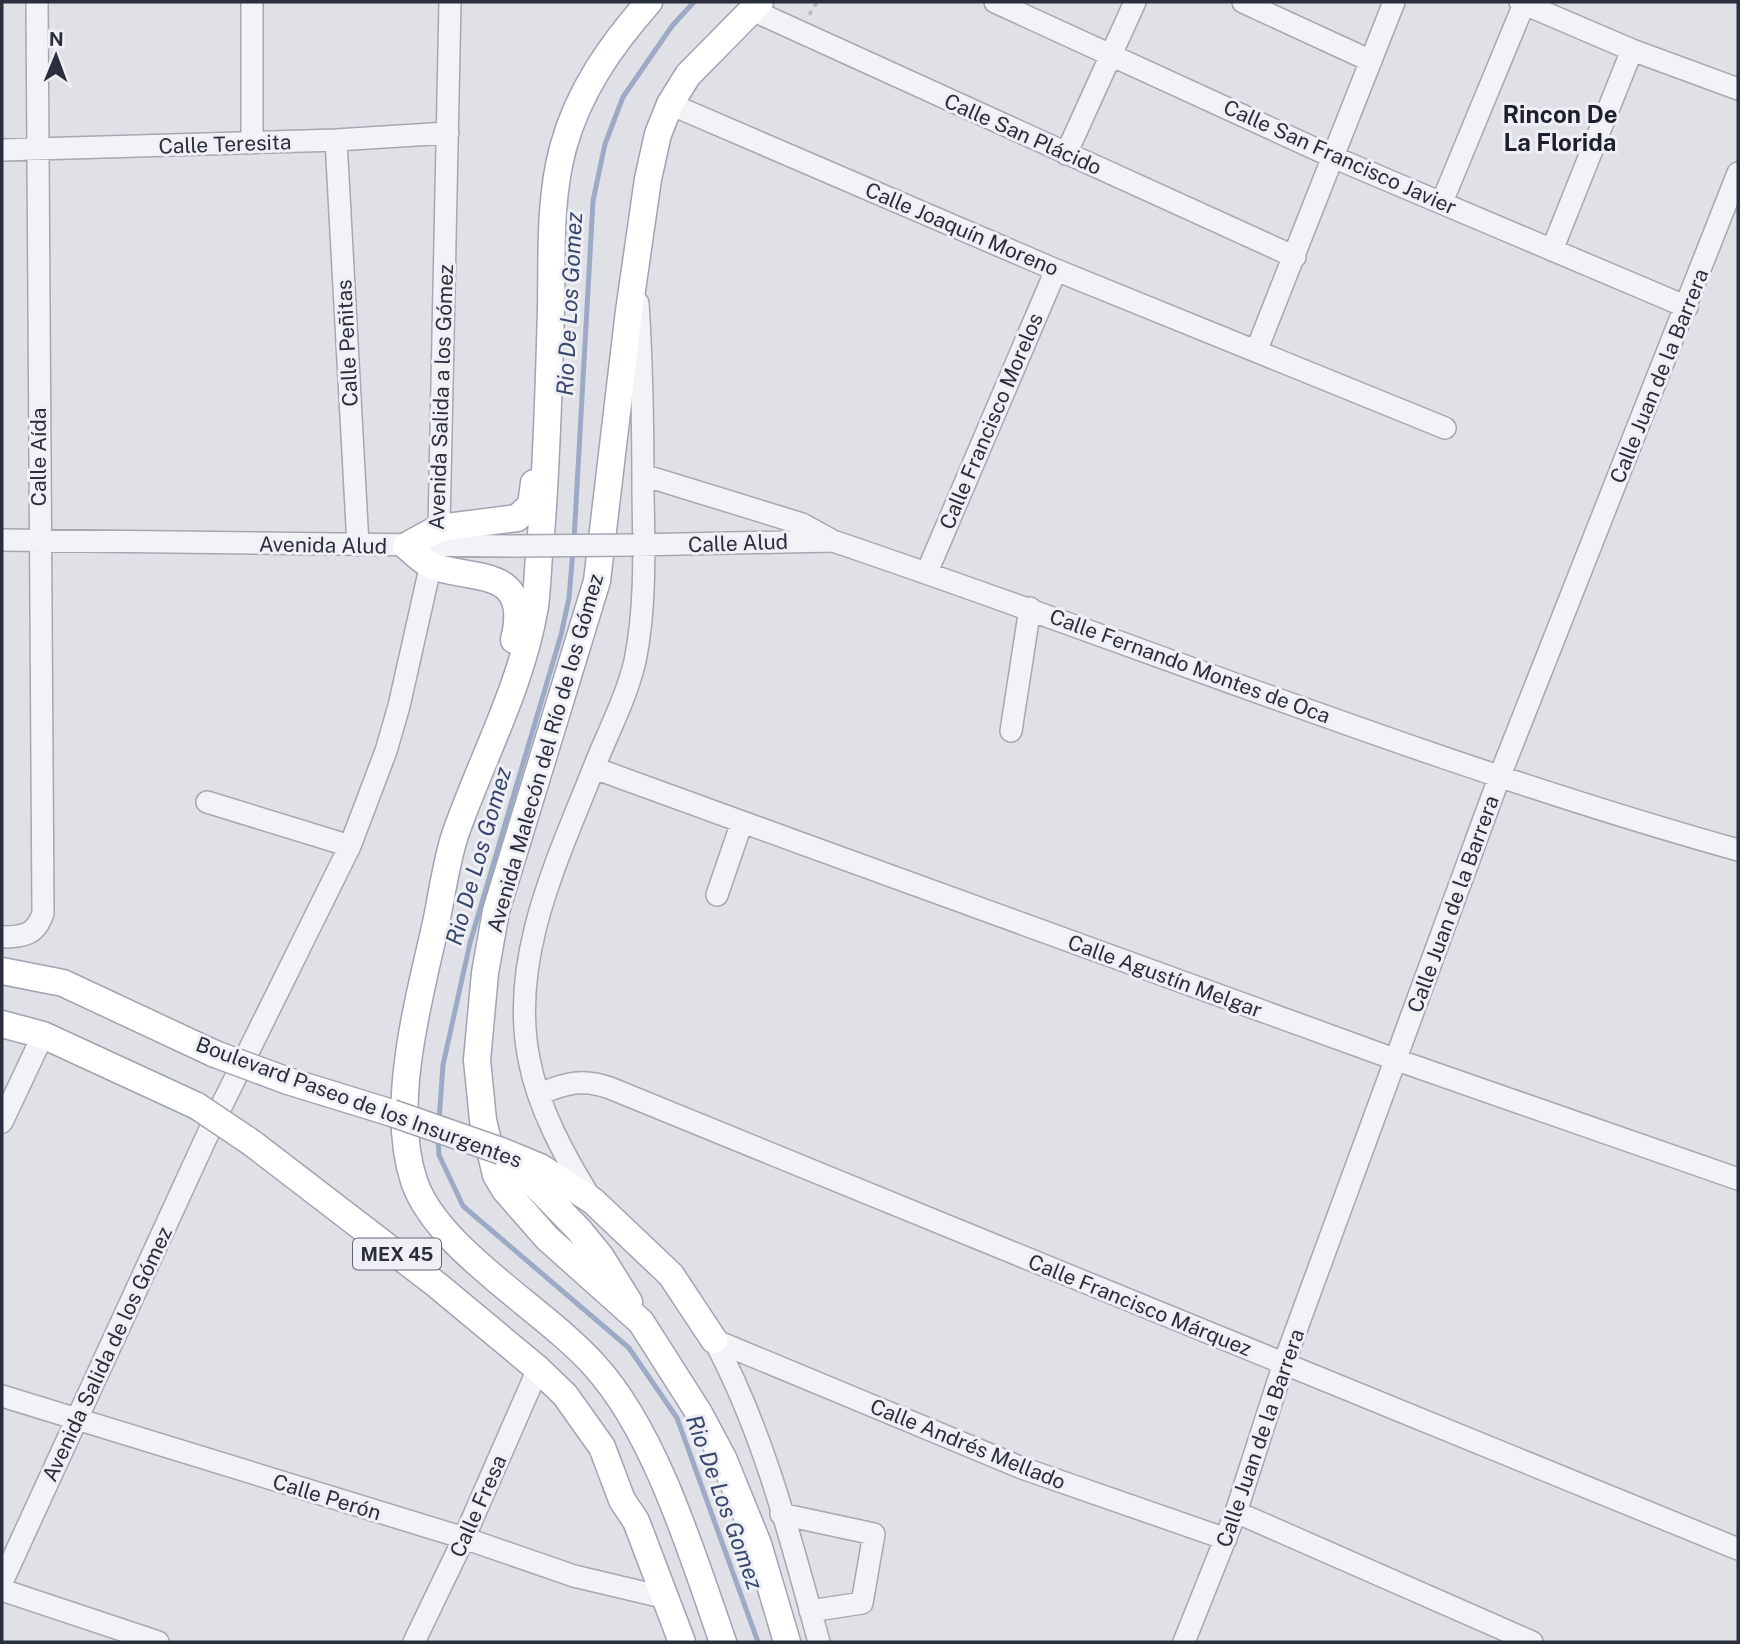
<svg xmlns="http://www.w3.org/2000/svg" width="1740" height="1644" viewBox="0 0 1740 1644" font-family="'Public Sans',sans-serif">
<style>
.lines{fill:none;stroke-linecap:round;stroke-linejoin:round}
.stream{stroke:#9daac5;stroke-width:5}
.minor-casing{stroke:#a5a8b1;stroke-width:24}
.major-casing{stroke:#a0a4b2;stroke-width:29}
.path{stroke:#babcc2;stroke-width:3.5;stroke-dasharray:5 5;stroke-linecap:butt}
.minor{stroke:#f2f3f6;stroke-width:21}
.major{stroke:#fff;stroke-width:26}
.minor-bridge-casing{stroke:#a5a8b1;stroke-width:24;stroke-linecap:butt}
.major-bridge-casing{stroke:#a0a4b2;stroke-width:29;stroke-linecap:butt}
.minor-bridge{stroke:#f2f3f6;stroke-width:21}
.major-bridge{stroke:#fff;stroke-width:26}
.labels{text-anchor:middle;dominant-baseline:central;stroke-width:6;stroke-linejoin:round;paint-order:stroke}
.shield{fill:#eff0f5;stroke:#656874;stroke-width:2}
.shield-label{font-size:19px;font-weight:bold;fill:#2a2e3d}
.street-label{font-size:21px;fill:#2a2e3d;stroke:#eff0f5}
.water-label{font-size:23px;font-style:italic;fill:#37476e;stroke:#eff0f5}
.quarter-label{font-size:24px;font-weight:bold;fill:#1c1f2e;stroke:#eff0f5}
</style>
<rect width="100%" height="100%" fill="#dfe1e7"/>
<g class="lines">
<path class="stream" d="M574,540L593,201L605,144L623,97L672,26L694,2
M439,1121L443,1065L470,943L561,635L569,598L573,550
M438,1138L439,1155L463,1206L629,1348L677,1418L758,1642"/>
<g class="minor-casing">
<path id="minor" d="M252,2V143
M995,2L1333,157L1687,307
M1243,2L1371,61
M1520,2L1632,50L1738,89
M752,10L1295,257
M670,104L1056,270L1445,428
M336,140L358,545
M2,150L336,140L448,133
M1066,154L1135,2
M1442,202L1524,4
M1552,250L1632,50
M1257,349L1394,2
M643,475L802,524L833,541C1135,643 1431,764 1738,850
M2,540L516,546
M634,545L831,541
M927,572L1056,270
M1011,731L1030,608
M594,768L1397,1060L1738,1179
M207,802L350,846
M717,895L742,822
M2,937C23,937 36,935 43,913L37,2
M540,1094C565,1083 584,1078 610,1088L1738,1549
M2,1122L43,1035
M591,1199C565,1157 538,1108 529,1059C509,959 557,861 593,770C607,734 626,699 635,661C646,607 644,548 643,493C643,429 642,366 638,303
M714,1340L1022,1468L1226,1539
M714,1340C764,1433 791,1540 819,1642
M2,1396L464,1538L574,1576L654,1595
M1236,1512L1532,1642
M781,1514L874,1534L862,1603L810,1611
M2,1582L212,1125L350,846L386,751L399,706L439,528L450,2
M2,1590L158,1642
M414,1642L464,1538L538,1369
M1184,1642L1236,1512L1284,1363L1499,778L1738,173"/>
</g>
<g class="major-casing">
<path id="major" d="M649,2C611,45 578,92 563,148C549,200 552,256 551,309C549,384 547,459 541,534C538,558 538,583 535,606C522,686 481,760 455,835C446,863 442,894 436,923C419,999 389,1105 414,1181C437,1250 546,1310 595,1366C656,1433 693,1557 723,1642
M760,2L688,75L670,104L658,134L648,179L629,311L597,581L496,911L485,973L477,1060L483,1120L496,1175L505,1190L547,1238L641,1322L699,1413L723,1458L758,1544L787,1642
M514,640C532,566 473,581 432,566C423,562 413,552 406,546L439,528L517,518L531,505L534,483
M2,971L63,983L215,1054
M2,1024L43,1035L197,1106
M288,1081L392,1113
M252,1143L437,1285L538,1369L565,1395L602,1447L622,1500L636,1521L682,1642
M501,1151L540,1167L593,1201L671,1275L714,1340
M511,1160L579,1230L601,1257L629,1302"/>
</g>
<path class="path" d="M809,15L817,2"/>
<use href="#minor" class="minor"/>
<use href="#major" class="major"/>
<g class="minor-bridge-casing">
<path id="minor-bridge" d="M516,546L634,545"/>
</g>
<g class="major-bridge-casing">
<path id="major-bridge" d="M215,1054L288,1081
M197,1106L252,1143
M392,1113L501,1151"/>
</g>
<use href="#minor-bridge" class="minor-bridge"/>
<use href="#major-bridge" class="major-bridge"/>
</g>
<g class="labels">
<rect class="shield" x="353" y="1238.5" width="88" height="31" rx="5"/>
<g class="shield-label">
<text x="397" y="1254">MEX 45</text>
</g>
<g class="street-label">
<text transform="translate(1023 134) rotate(24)">Calle San Plácido</text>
<text transform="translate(225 144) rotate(-2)">Calle Teresita</text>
<text transform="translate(1340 157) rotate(24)">Calle San Francisco Javier</text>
<text transform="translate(962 229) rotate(23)">Calle Joaquín Moreno</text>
<text transform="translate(347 343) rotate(-93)">Calle Peñitas</text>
<text transform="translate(1659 376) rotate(-68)">Calle Juan de la Barrera</text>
<text transform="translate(441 397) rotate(-88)">Avenida Salida a los Gómez</text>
<text transform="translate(991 421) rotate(-67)">Calle Francisco Morelos</text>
<text transform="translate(38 457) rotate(-90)">Calle Aída</text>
<text transform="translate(738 543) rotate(-2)">Calle Alud</text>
<text transform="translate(323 545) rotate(1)">Avenida Alud</text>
<text transform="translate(1190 666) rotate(20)">Calle Fernando Montes de Oca</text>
<text transform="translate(545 753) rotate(-74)">Avenida Malecón del Río de los Gómez</text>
<text transform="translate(1453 904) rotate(-70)">Calle Juan de la Barrera</text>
<text transform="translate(1165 976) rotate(20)">Calle Agustín Melgar</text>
<text transform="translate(359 1102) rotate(20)">Boulevard Paseo de los Insurgentes</text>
<text transform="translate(1140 1305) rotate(22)">Calle Francisco Márquez</text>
<text transform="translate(107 1354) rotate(-65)">Avenida Salida de los Gómez</text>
<text transform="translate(1260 1438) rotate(-71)">Calle Juan de la Barrera</text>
<text transform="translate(968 1444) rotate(22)">Calle Andrés Mellado</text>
<text transform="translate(327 1497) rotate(17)">Calle Perón</text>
<text transform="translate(478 1506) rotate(-66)">Calle Fresa</text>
</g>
<g class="water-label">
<text transform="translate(569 304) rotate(-87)">Rio De Los Gomez</text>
<text transform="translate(478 856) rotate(-74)">Rio De Los Gomez</text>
<text transform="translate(725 1502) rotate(70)">Rio De Los Gomez</text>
</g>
<g class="quarter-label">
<text x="1560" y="114">Rincon De<tspan x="1560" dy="28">La Florida</tspan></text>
</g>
</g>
<rect width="1740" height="1644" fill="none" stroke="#2a2e3d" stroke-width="7"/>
<g transform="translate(56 56) rotate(1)" stroke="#eff0f5" stroke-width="5" paint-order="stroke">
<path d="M0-5L12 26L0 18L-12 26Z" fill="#2a2e3d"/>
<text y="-10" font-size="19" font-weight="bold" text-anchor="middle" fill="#2a2e3d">N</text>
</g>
</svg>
